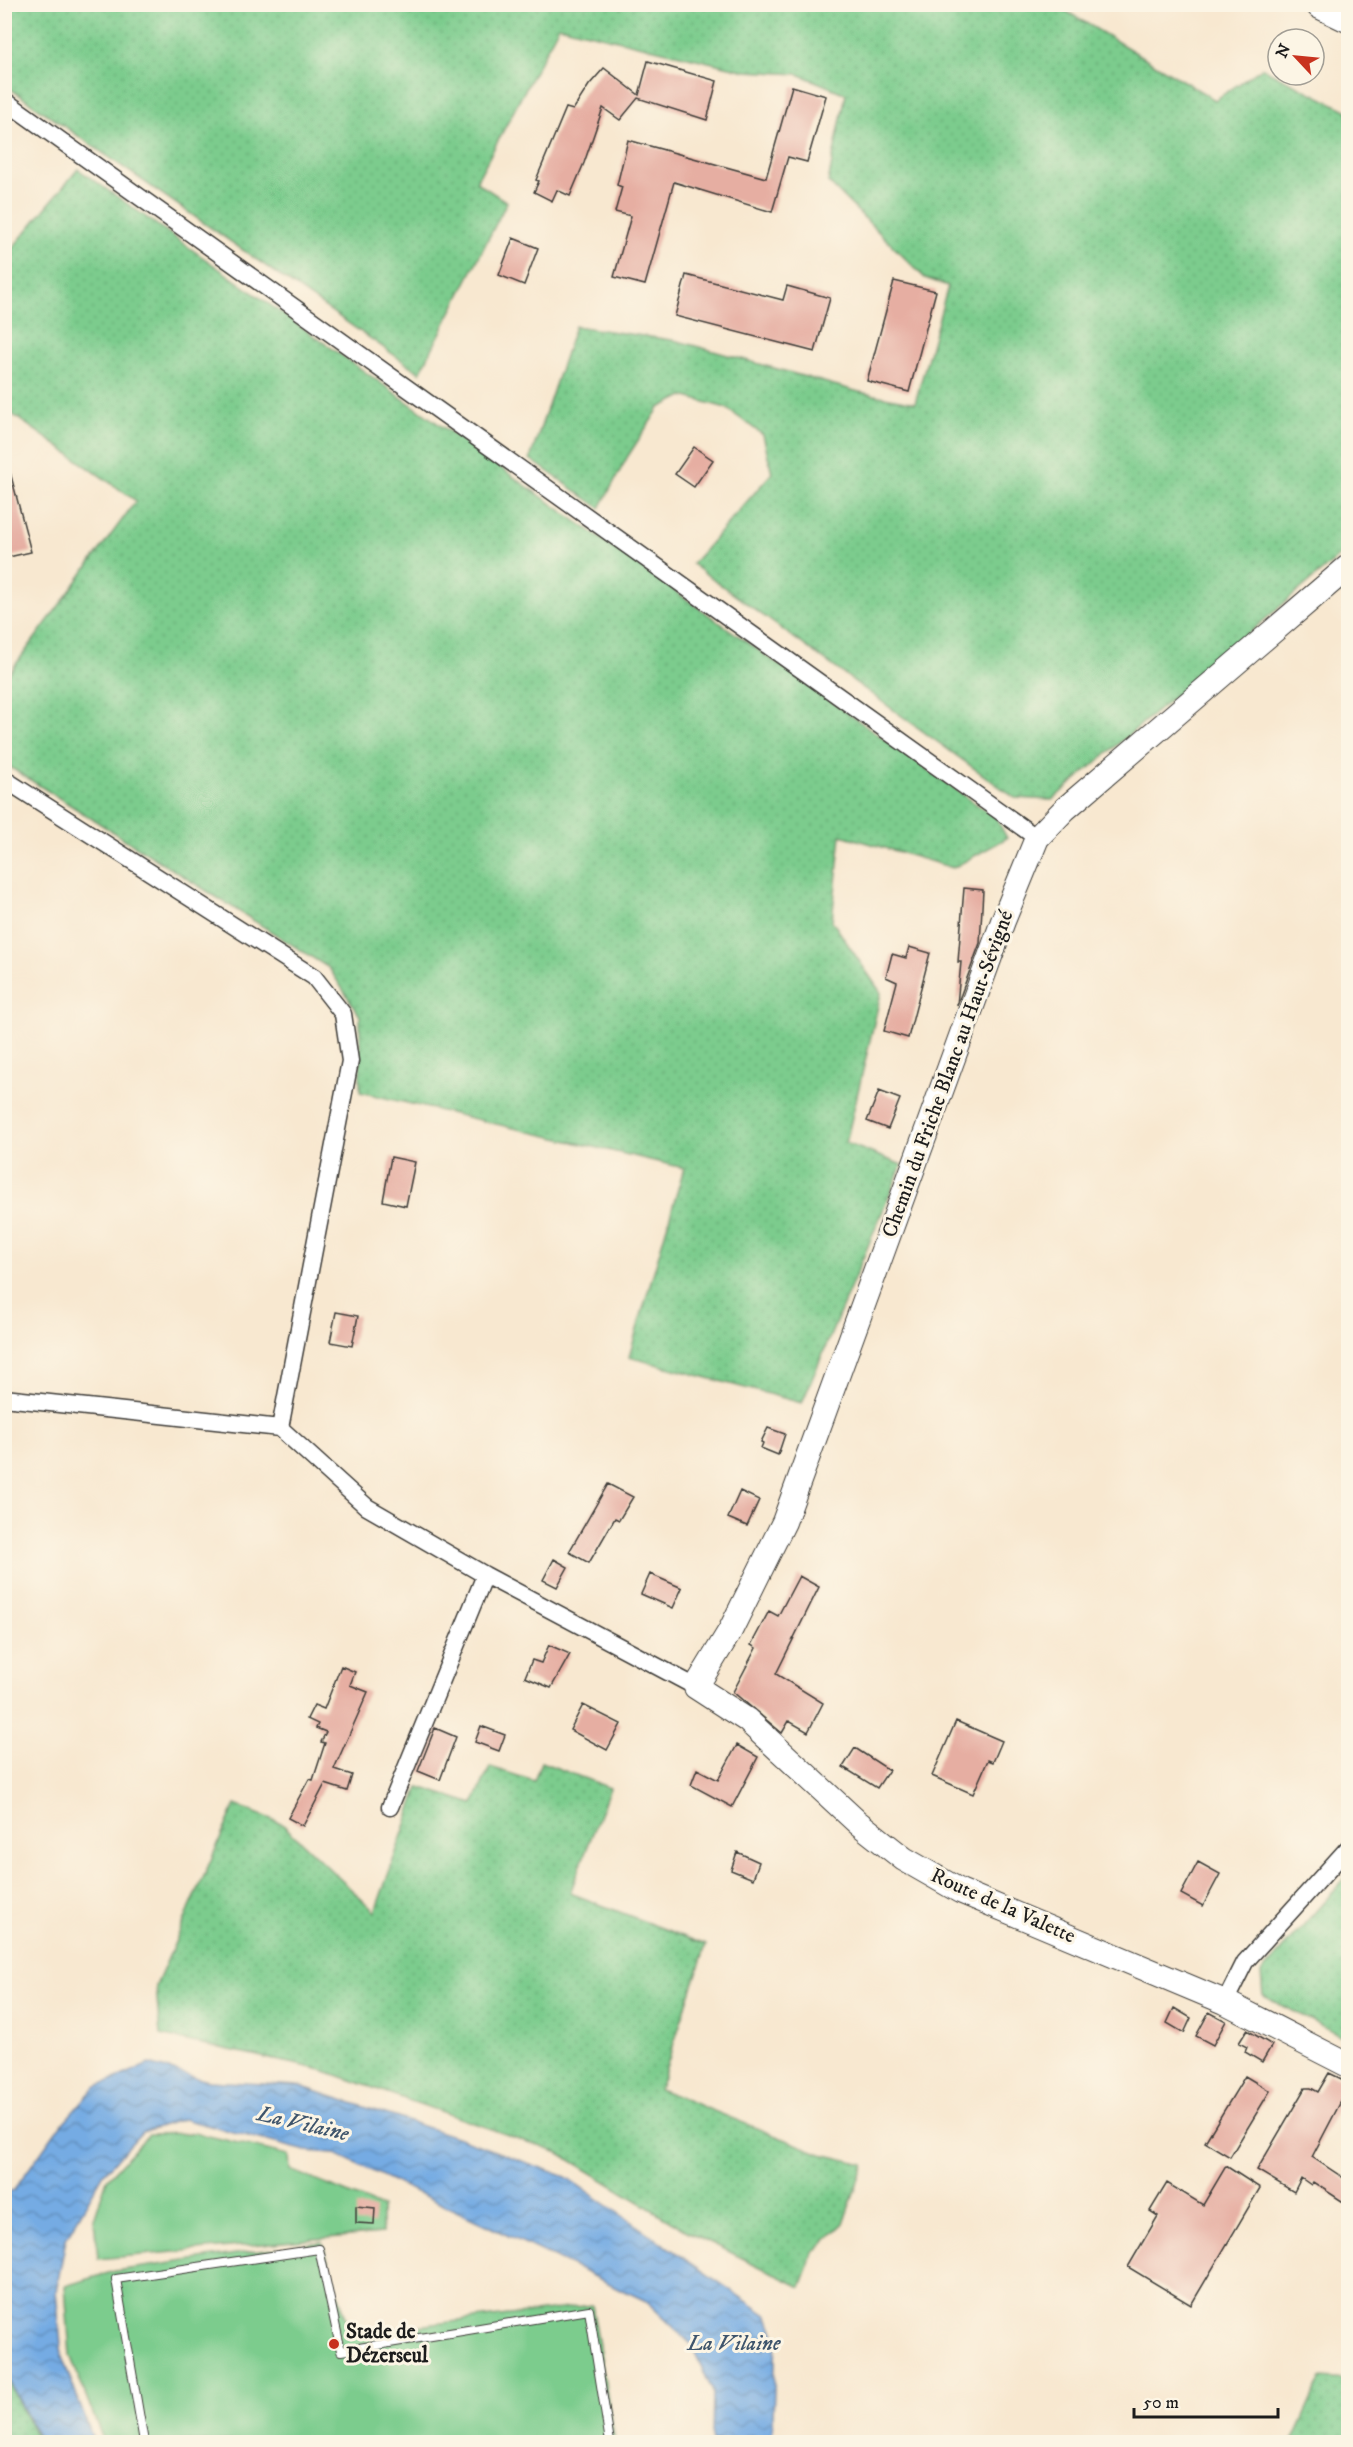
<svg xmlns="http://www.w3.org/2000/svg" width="1353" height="2447" viewBox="0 0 1353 2447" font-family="'IM FELL DW Pica',serif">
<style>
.grass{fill:url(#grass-dots);stroke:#4c7454;stroke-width:1.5}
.pitch{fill:#7bcc8d;stroke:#4c7454;stroke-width:1.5}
.water{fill:url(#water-waves);stroke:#486480;stroke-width:1.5}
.building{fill:#e6aea2}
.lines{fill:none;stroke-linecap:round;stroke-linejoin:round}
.lane-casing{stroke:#3d3b37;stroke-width:10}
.street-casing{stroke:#3d3b37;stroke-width:19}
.secondary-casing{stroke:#3d3b37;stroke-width:26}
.highway-casing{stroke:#3d3b37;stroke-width:32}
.lane{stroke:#fff;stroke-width:8}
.street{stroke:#fff;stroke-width:16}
.secondary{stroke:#fff;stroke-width:24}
.highway{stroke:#fff;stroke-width:30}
.poi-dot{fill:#c8321e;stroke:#fcf5e5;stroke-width:2}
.labels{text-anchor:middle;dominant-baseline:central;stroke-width:6;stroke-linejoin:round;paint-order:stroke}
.street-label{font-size:21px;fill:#1c1c1c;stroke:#fcf5e5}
.poi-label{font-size:21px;font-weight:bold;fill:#1c1c1c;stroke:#fcf5e5;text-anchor:start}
.water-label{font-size:22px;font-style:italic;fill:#3f556c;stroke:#fcf5e5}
</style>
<defs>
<pattern id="grass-dots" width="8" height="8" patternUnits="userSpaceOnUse" patternTransform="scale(1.5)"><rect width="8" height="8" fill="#7bcc8d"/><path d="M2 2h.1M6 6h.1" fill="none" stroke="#6aaf79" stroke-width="1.8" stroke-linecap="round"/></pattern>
<pattern id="water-waves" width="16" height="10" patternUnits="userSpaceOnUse" patternTransform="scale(1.5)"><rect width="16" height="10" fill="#74abe3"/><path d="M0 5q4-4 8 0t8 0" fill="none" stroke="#5e8ab7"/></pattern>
</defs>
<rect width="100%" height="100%" fill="#fcf5e5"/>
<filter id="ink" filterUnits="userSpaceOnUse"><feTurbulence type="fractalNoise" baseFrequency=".0167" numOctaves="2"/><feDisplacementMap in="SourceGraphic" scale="12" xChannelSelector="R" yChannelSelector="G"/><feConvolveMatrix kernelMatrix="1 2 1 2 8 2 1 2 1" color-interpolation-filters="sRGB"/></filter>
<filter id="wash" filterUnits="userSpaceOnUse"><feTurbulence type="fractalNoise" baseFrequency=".008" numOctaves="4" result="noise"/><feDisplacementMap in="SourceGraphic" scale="24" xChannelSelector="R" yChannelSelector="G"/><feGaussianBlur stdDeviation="1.35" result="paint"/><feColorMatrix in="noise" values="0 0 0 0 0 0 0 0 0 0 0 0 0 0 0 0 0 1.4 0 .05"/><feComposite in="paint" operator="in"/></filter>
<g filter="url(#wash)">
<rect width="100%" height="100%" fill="#f8e8d0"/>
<path class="grass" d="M5,4L1056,5L1215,100L1262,68L1348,111V549L1052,800L1015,798L692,564L772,473L763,435L726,408L683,396L659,408L628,456L600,508L530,459L575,326L678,341L859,392L915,403L948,286L925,278L828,182L846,94L798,74L746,71L559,26L476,182L507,202L420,373L5,85Z
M78,169L996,818L1007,838L953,868L841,835L832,921L881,993L846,1143L902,1165L802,1403L629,1357L684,1168L360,1092V1016L329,968L5,764V679L136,501L5,409V257Z
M541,1762L610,1788L570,1893L706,1945L659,2089L821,2154L864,2164L843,2224L814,2252L801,2287L687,2231L559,2153L322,2070L160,2035L156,1986L235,1805L281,1823L375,1912L419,1787L473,1804L490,1767L534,1781Z
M1348,1875V2039L1263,1996L1261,1973Z
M5,2376L39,2442H5Z
M1321,2378L1348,2380V2442H1292Z"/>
<path class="pitch" d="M196,2133L289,2155L290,2170L382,2207V2233L98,2259L94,2219L107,2179L149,2134Z
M322,2242L351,2334L592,2305L615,2442H104L70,2355L65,2286L115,2271Z"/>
<path class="water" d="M149,2064L208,2081L300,2086L456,2137L566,2177L768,2316L776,2338L772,2442H712L713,2392L691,2344L646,2301L334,2153L306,2151L183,2119L142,2132L104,2173L66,2239L56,2291L62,2357L94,2442H41L5,2373V2192L14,2190L56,2131L95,2087Z"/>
<g id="blocks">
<path class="building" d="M648,61L717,81L707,120L638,98L620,120L603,108L584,163L570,196L557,190L552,201L534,192L539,181L536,180L566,108L573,110L589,85L604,68L639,95Z
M792,86L826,96L807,162L788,157L772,212L674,182L645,285L614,277L631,216L615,212L622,187L617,185L628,140L766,178Z
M513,238L538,248L524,285L499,275Z
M686,275L783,300L787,286L830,298L815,352L675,316Z
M894,281L936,291L909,392L867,381Z
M694,447L713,460L694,487L675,474Z
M10,472L31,552L4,558V473Z
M964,888L983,890L980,943L957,1005L961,962H958Z
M909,947L930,953L908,1038L884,1031L897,982L886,977L892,954L906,958Z
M879,1091L900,1099L888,1129L867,1121Z
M391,1157L415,1162L406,1206L383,1201Z
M336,1312L358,1316L352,1346L330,1342Z
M768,1428L785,1434L778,1455L761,1448L763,1443L761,1442Z
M608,1484L633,1497L619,1520L615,1518L589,1563L569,1552Z
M740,1491L759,1500L747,1526L728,1518Z
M554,1559L568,1567L557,1587L543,1580Z
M650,1574L682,1588L673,1608L641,1594Z
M799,1576L819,1587L776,1674L823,1703L808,1732L789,1721L782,1733L733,1692L756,1648L751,1645L769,1611L778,1616Z
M549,1645L570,1654L551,1688L525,1677L532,1660L541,1663Z
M341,1666L355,1672L350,1685L368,1692L334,1769L352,1775L347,1791L325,1784L303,1826L288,1818L309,1779L313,1780L325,1743L321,1742L326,1732L316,1728L318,1724L307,1719L314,1705L324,1709Z
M583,1705L621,1724L607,1750L570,1730Z
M956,1721L1002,1741L993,1762L988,1760L973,1794L932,1776Z
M481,1726L505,1735L499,1751L475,1742Z
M435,1728L456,1737L440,1780L418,1771Z
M737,1745L758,1757L732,1807L691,1785L697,1769L718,1780Z
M855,1748L889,1770L877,1788L843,1767Z
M737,1852L759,1862L753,1879L731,1870Z
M1198,1862L1220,1874L1203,1906L1181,1894Z
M1174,2008L1191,2018L1184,2033L1167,2023Z
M1209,2012L1226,2021L1213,2045L1196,2036Z
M1247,2030L1272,2045L1262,2062L1245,2052L1247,2047L1239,2043Z
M1329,2073L1348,2082V2088L1312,2157L1348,2181V2205L1313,2182L1311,2185L1301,2178L1294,2192L1257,2170L1305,2088H1311L1318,2092Z
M1245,2076L1270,2091L1230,2157L1205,2142Z
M1226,2166L1260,2188L1191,2305L1128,2267L1158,2216L1150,2211L1167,2183L1203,2205Z
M356,2206L375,2208L374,2224L356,2223Z"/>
</g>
</g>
<g filter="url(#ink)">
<use href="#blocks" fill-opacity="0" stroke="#3d3b37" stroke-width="1.5"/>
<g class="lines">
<g class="lane-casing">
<path id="lane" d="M144,2442L116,2279L319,2249L341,2351L589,2310L610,2442"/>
</g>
<g class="street-casing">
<path id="street" d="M4,100L1037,838
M4,779L314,977L343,1014L350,1061L280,1428L367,1507L485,1575L696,1687
M4,1398L280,1428
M390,1807L485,1575
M1225,2002L1245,1962L1348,1848"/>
</g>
<g class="secondary-casing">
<path id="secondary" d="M1348,567L1065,809L1037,838L1003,921L784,1522L730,1631L696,1687L747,1720L857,1822L904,1859L960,1891L1225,2002L1348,2065"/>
</g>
<g class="highway-casing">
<path id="highway" d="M1321,4L1348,17"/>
</g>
<use href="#lane" class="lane"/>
<use href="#street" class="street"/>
<use href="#secondary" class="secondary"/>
<use href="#highway" class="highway"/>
</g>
</g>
<circle class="poi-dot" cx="334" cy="2344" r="6"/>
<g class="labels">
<g class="street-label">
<text transform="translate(948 1074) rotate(-70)">Chemin du Friche Blanc au Haut-Sévigné</text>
<text transform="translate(1003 1906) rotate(24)">Route de la Valette</text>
</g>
<g class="poi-label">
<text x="346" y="2332">Stade de<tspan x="346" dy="24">Dézerseul</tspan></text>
</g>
<g class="water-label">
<text transform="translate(303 2124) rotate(13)">La Vilaine</text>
<text x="734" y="2343">La Vilaine</text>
</g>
</g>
<rect width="1353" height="2447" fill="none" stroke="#fcf5e5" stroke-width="24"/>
<g transform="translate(1296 57) rotate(296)"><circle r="28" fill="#fcf5e5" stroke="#a29e95" stroke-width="1.5"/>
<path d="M0-4.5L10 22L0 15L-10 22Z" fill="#c8321e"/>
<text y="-9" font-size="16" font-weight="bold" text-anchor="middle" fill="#1c1c1c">N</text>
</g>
<path d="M1134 2408v9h144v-9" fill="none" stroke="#1c1c1c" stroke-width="3"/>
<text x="1143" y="2408" font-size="18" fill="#1c1c1c" stroke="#fcf5e5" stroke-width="4.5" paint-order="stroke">50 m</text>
</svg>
